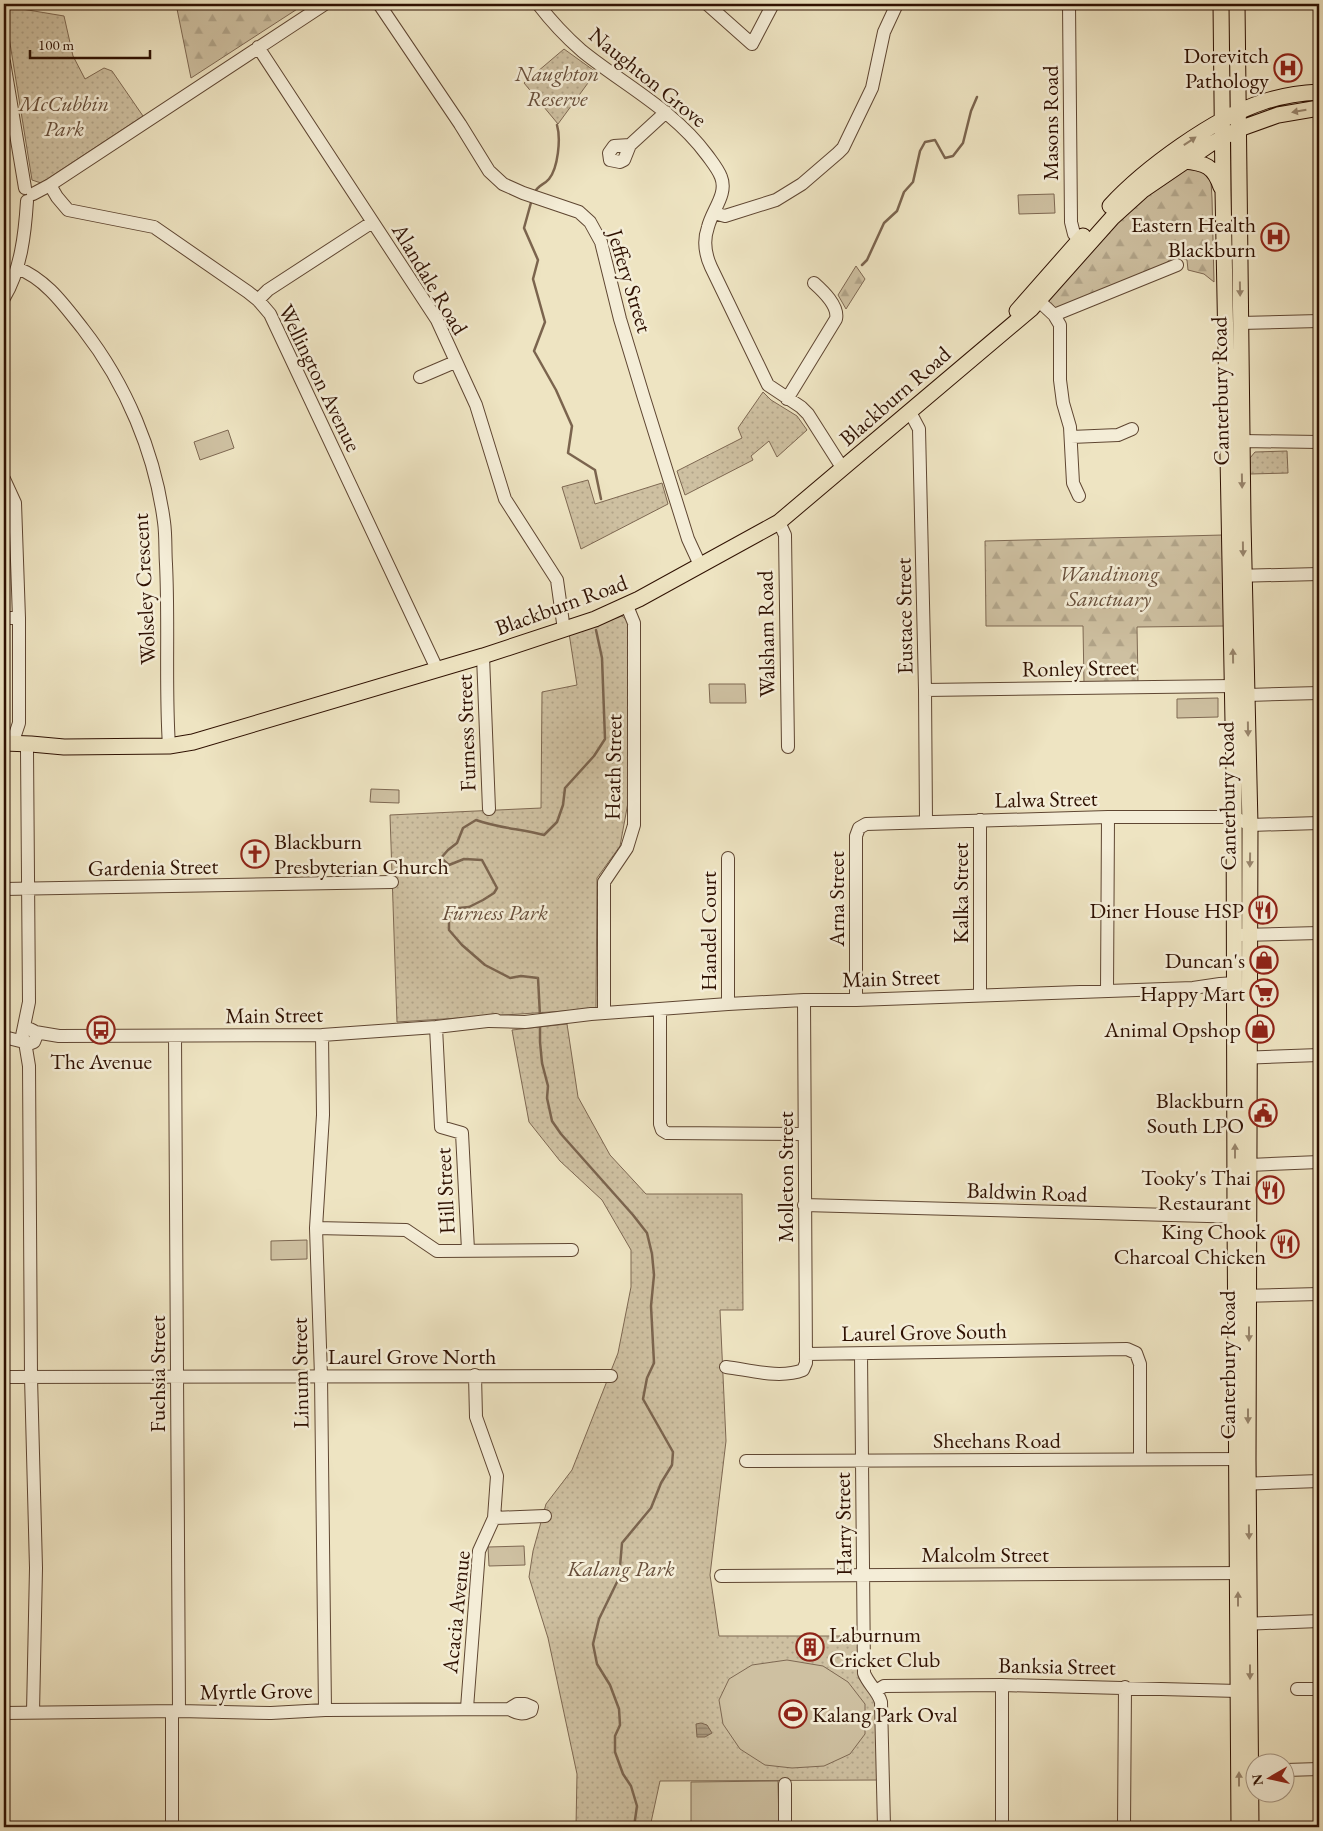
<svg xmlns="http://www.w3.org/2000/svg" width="1323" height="1831" viewBox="0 0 1323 1831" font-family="'EB Garamond',serif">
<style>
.grass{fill:url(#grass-dots);stroke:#7e6852}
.forest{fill:url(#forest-firs);stroke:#7e6852}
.pitch{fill:#cec0a1;stroke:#7e6852}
.water{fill:url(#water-rules);stroke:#7b644e}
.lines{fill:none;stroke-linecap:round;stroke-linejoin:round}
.stream{stroke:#7b644e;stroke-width:2.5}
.minor-casing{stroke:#5f4632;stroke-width:14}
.major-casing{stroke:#2f1102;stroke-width:17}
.minor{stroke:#f4edd7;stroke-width:12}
.major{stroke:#eee4c2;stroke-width:15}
.oneway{fill:#98856c}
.labels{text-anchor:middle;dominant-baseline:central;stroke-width:5;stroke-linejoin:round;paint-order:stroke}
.poi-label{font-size:22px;fill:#2f1102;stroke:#f4edd7;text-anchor:end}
.park-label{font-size:22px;font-style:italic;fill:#674e3a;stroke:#f4edd7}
.street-label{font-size:22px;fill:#2f1102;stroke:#f4edd7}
</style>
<defs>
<pattern id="grass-dots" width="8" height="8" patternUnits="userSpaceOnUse" patternTransform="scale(1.25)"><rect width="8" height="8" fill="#cec0a1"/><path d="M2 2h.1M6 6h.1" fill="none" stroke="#b1a489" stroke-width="1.8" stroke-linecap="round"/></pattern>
<pattern id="forest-firs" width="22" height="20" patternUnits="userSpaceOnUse" patternTransform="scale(1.25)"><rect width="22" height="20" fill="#cec0a1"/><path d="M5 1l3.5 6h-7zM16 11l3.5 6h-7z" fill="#b1a489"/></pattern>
<pattern id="water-rules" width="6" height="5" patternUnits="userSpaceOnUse" patternTransform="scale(1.25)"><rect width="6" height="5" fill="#ad9c81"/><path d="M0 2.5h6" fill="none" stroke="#8d7e67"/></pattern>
</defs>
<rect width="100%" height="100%" fill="#eee4c2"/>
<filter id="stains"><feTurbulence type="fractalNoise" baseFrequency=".004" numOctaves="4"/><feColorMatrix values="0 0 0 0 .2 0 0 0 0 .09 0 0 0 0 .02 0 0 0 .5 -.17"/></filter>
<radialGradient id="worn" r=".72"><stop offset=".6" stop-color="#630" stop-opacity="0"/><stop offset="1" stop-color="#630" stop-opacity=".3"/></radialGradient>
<path class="grass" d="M4,6L64,16L73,56L85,79L104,68L112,71L143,116L41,183L32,180Z
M564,49L596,72L558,124L524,83Z
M763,392L771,400L797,416L807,430L777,457L769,441L751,456L753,460L685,495L677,471L742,438L738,428Z
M1287,451L1288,473L1250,474V458L1255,452Z
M588,480L595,504L662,483L668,504L581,549L562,487Z
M622,616L628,621L629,797L620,846L597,878L596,1009L397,1022L390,815L541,808L542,692L577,685L569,633Z
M567,1024L578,1097L610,1155L646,1194H742L743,1310H720L726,1441L710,1575L719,1636H860L859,1679L876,1691L880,1780L660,1781L650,1827H576L577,1774L548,1638L529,1577L533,1551L546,1504L572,1470L618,1353L631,1287V1250L602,1200L560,1161L529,1122L512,1030Z"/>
<path class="forest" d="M176,4H305L191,78Z
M1182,167L1203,168L1211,182L1212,198L1214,282L1204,274L1188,270L1187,260C1177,256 1173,256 1165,264L1061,310C1054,308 1050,307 1048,299L1115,223Z
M856,266L865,279L846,309L838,295Z
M1223,535L1225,626L1137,627L1138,683L1084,684L1083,626H986L985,541Z"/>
<path class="pitch" d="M1054,194L1055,213L1019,214L1018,195Z
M228,430L234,448L200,460L194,442Z
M709,684H745L746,703H710Z
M1218,698V717L1177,718V699Z
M371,789L399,790V803L370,802Z
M307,1240V1259L271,1260V1241Z
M524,1546L525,1565L489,1566L488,1547Z
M787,1660L823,1666L848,1682L865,1704V1734L850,1754L824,1766L792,1768L765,1765L740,1749L723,1724L719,1700L729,1679L752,1665Z
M778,1781L779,1827H691V1782Z"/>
<path class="water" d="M701,1723L707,1725L712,1733L705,1737H697L696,1724Z"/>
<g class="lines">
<path class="stream" d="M535,192C538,185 544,185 549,179C558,168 561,139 557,125
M532,199L524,228L538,260L533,279L545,322L534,351L556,390L572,426L568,453L595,470L601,499
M862,265L867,260L884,223L897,211L904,192L913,182L920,151L925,142L935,140L945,158L953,156L963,143L971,111L977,97
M540,1016L538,978L521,976L510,978L485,965L462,945L449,930V915L459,908L469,907L483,900L494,893L497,888L482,860L464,859L449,865L441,858L448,850L457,843L463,828L476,820C498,828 521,829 544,835L557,822L563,805L565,788L594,756L605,739L602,658L596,630
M540,1024V1042L542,1063L548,1086L547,1098L552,1121L561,1134L633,1215L647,1233L652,1254L654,1275L651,1306L654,1363L647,1378L643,1399L673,1452L672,1465L661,1483L651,1508L622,1543L619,1578L599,1619L593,1644L597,1664L610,1685L619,1709L620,1725L615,1736V1752L623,1774L631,1786L637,1806L634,1827"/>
<g class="minor-casing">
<path id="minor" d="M379,4L460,124L489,171L503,184L523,193L579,212L590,222L601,242L620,319L643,395L688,539L700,565
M538,4C551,21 566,37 582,51C624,85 674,110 707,155C712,162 718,169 721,177C728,194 712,210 708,227C703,241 705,254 711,267L768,385L801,407L808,414L843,469
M707,4L752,44L773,4
M1069,4L1071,222L1074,234L1079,240
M258,47L437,320L476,405L505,499L557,580L564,630
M4,62L25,188
M630,145L614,146L609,153L610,160L620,162L624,160L630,145L666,112
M50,185L57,197L68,210L154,227L248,292L258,300L270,314L437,669
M33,194L50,185L325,4
M714,213L725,216L776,200L802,184L838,153L843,148L872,88L884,32L897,4
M17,268C46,279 64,305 83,329C126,384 155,453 164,522C166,536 165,550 166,564C169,625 165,686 169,746
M4,298C21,270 25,233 27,201
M258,300L268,290L371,223
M1039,301L1054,315L1060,325V380L1063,403L1070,427L1073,483L1079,496
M1054,315L1177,265
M1240,323L1319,321
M420,377L455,362
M787,399L836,319C839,306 823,291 814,283
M910,412L919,429L925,690L926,821
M1071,437L1118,435L1132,429
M1235,445L1242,441L1319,442
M4,479L15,503L19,618V723L14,738L10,743
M779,522L785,535L788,747
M1234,576L1319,574
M4,618H19
M483,656L489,809
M925,690L1233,686
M1247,695L1319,693
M980,820V995
M728,858V1004
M4,889L392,882
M1240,935L1319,933
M1107,991L1108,817
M856,1000V836L859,828L866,824L1108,817H1234L1250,825L1319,823
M660,1009V1124L662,1130L667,1133L804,1134
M604,1013V882L627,848L634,825V623L627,606
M489,1021L525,1022L591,1014L728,1004L804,1000H856L1193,988L1220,984L1235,983
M436,1027L441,1127L462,1133L468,1250
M24,1031L30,1029L34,1031L36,1037L34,1042L29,1044L25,1042L22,1036L29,1002L27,751
M35,1032L59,1036L322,1035L436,1027L496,1020
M322,1035L323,1115L316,1228L321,1376L325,1710
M175,1036L179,1711
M4,1037L24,1042
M25,1042L29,1066L31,1377L36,1568L33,1712
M1239,1058L1319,1055
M1249,1165L1319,1162
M804,1205L1244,1217
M316,1228L406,1230L437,1251L572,1250
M1239,1296L1319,1294
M806,1354L1127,1349L1136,1353L1140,1364V1459
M861,1354L864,1673C868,1684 878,1691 881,1702L884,1827
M726,1367C750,1370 780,1379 803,1370L806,1363L804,1000
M4,1377L611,1376
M746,1461L1246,1459
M1240,1484L1319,1481
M494,1518L545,1516
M721,1576L1246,1573
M1242,1624L1319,1621
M1002,1685V1827
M1297,1689H1319
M876,1691L884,1686L1002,1685L1238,1691
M517,1704H525L532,1707L531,1711C523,1715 518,1714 509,1709Z
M467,1708L479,1551L494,1518L497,1476L476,1417L475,1375
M4,1713L179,1711L271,1713L325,1710L509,1709
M1286,1770L1319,1769
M785,1784V1827
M172,1827V1712
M1124,1827L1125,1687"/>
</g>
<g class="major-casing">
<path id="major" d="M1221,4L1223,191L1234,775L1235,1217L1239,1827
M1237,4L1243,522L1250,825L1248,1459L1251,1827
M1184,161C1205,163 1214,166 1221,187
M1110,206C1145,168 1214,118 1263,102C1281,96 1300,93 1319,92
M1017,311L1083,236
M4,743L31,744L64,747L169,746L193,742L483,656L595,619L639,599L779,522L1031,309L1112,218L1143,190L1209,145L1239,129L1278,115L1319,108"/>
</g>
<use href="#minor" class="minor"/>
<use href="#major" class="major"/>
</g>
<defs><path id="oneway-solid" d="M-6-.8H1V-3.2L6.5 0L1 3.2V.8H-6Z" transform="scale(1.25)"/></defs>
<g class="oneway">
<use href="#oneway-solid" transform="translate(1299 111) rotate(170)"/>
<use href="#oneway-solid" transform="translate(1190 141) rotate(-34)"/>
<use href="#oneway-solid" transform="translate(1240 289) rotate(89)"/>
<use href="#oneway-solid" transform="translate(1242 481) rotate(89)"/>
<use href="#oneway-solid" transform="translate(1243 549) rotate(89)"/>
<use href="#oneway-solid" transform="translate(1233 656) rotate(-91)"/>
<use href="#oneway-solid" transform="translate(1248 729) rotate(89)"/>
<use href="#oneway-solid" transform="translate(1250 860) rotate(91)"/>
<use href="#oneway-solid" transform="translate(1235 1151) rotate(-90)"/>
<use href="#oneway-solid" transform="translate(1249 1334) rotate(90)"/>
<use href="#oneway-solid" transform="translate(1248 1416) rotate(90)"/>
<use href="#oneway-solid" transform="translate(1249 1532) rotate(89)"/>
<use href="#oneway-solid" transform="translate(1238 1599) rotate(-90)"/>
<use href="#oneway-solid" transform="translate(1250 1672) rotate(90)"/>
<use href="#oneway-solid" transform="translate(1239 1779) rotate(-90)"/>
</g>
<defs>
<g id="hospital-ring" transform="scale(1.4375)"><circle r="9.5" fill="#f4edd7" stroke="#8f2418" stroke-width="1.5"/><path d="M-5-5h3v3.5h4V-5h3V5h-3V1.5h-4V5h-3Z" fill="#8f2418"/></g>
<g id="church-ring" transform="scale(1.4375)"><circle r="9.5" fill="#f4edd7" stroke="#8f2418" stroke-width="1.5"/><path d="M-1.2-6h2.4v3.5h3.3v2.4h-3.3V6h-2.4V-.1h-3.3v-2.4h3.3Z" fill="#8f2418"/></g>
<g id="restaurant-ring" transform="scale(1.4375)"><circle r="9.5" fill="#f4edd7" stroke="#8f2418" stroke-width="1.5"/><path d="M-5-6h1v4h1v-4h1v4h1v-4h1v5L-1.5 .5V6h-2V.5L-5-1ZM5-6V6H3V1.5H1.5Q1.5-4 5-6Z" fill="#8f2418"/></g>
<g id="shop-ring" transform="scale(1.4375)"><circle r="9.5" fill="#f4edd7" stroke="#8f2418" stroke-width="1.5"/><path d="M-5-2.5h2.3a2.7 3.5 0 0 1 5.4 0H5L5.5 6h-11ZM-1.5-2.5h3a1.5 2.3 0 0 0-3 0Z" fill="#8f2418"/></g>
<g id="supermarket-ring" transform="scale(1.4375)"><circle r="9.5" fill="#f4edd7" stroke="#8f2418" stroke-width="1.5"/><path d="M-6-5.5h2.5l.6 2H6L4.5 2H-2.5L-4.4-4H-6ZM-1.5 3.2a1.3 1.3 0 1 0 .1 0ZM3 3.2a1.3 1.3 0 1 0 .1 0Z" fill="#8f2418"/></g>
<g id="bus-ring" transform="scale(1.4375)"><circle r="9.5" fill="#f4edd7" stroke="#8f2418" stroke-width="1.5"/><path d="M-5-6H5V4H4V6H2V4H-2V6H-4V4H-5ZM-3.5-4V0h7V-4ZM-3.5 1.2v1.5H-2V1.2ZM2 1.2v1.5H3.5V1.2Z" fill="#8f2418"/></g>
<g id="civic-ring" transform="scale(1.4375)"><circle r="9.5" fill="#f4edd7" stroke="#8f2418" stroke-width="1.5"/><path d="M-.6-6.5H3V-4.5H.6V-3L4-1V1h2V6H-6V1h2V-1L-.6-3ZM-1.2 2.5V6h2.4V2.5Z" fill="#8f2418"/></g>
<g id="building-ring" transform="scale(1.4375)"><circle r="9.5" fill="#f4edd7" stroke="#8f2418" stroke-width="1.5"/><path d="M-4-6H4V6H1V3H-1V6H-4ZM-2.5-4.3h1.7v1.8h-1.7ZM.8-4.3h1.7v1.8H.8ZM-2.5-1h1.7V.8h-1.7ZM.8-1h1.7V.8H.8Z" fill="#8f2418"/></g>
<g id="stadium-ring" transform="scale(1.4375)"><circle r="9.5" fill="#f4edd7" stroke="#8f2418" stroke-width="1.5"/><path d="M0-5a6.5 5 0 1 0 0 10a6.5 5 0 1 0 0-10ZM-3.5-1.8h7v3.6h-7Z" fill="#8f2418"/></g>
</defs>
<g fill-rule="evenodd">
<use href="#hospital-ring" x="1288" y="68"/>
<use href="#hospital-ring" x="1275" y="237"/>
<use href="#church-ring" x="255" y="854"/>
<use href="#restaurant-ring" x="1263" y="910"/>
<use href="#shop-ring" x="1264" y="960"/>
<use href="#supermarket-ring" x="1264" y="993"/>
<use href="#shop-ring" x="1260" y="1029"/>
<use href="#bus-ring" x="101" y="1030"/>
<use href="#civic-ring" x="1263" y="1113"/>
<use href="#restaurant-ring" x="1270" y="1190"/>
<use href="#restaurant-ring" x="1285" y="1244"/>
<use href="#building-ring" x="810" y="1647"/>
<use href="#stadium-ring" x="793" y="1714"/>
</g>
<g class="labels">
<g class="poi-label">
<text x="1269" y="55">Dorevitch<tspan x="1269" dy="25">Pathology</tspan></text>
<text x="1256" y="224">Eastern Health<tspan x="1256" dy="25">Blackburn</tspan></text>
<text x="274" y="841" text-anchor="start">Blackburn<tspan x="274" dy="25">Presbyterian Church</tspan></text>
<text x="1244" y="910">Diner House HSP</text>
<text x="1245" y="960">Duncan's</text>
<text x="1245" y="993">Happy Mart</text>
<text x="1241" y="1029">Animal Opshop</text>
<text x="101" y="1061" text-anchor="middle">The Avenue</text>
<text x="1244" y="1100">Blackburn<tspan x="1244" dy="25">South LPO</tspan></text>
<text x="1251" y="1177">Tooky's Thai<tspan x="1251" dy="25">Restaurant</tspan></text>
<text x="1266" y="1231">King Chook<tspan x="1266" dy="25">Charcoal Chicken</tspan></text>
<text x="829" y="1634" text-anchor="start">Laburnum<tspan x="829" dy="25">Cricket Club</tspan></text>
<text x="812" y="1714" text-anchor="start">Kalang Park Oval</text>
</g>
<g class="park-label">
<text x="557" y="73">Naughton<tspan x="557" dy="25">Reserve</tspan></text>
<text x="64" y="103">McCubbin<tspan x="64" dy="25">Park</tspan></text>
<text x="1109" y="573">Wandinong<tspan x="1109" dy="25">Sanctuary</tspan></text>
<text x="495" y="912">Furness Park</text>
<text x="621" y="1568">Kalang Park</text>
</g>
<g class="street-label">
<text transform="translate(648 77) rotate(39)">Naughton Grove</text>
<text transform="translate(1050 123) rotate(-90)">Masons Road</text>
<text transform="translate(430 279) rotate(59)">Alandale Road</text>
<text transform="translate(630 281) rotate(73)">Jeffery Street</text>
<text transform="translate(320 378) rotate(64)">Wellington Avenue</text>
<text transform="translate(1220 391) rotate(-91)">Canterbury Road</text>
<text transform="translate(895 396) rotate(-41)">Blackburn Road</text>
<text transform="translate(144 589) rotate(-93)">Wolseley Crescent</text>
<text transform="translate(561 605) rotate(-20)">Blackburn Road</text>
<text transform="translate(904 616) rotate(-91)">Eustace Street</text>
<text transform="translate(766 634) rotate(-91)">Walsham Road</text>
<text transform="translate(1079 668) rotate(-1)">Ronley Street</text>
<text transform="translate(466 733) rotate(-92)">Furness Street</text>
<text transform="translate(613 767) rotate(-89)">Heath Street</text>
<text transform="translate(1227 796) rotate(-91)">Canterbury Road</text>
<text transform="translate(1046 799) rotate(-1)">Lalwa Street</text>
<text transform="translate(153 867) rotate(-1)">Gardenia Street</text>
<text transform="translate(960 893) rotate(-90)">Kalka Street</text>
<text transform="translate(836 899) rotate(-90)">Arna Street</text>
<text transform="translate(708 931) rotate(-90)">Handel Court</text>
<text transform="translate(891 978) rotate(-2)">Main Street</text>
<text transform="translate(274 1015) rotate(-1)">Main Street</text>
<text transform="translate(785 1177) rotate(-90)">Molleton Street</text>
<text transform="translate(445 1191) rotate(-93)">Hill Street</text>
<text transform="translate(1027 1192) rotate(2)">Baldwin Road</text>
<text transform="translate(924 1332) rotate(-1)">Laurel Grove South</text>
<text x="412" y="1356">Laurel Grove North</text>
<text transform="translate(1227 1365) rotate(-90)">Canterbury Road</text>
<text transform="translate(300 1373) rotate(-91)">Linum Street</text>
<text transform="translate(157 1374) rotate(-90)">Fuchsia Street</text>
<text x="997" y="1440">Sheehans Road</text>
<text transform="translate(843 1524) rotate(-91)">Harry Street</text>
<text x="985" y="1554">Malcolm Street</text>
<text transform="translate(456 1612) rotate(-84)">Acacia Avenue</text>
<text transform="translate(1057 1666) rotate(1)">Banksia Street</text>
<text transform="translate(256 1691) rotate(-1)">Myrtle Grove</text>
</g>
</g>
<rect width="1323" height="1831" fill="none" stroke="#eee4c2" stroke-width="20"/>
<rect x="5" y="5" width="1313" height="1821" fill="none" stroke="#2f1102" stroke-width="2.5"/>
<rect x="10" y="10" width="1303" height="1811" fill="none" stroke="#2f1102"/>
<g transform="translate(1270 1778) rotate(261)"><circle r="24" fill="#f4edd7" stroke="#a59582"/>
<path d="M0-4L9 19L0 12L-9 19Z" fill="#8f2418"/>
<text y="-8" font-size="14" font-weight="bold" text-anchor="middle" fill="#2f1102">N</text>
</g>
<path d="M30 50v8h120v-8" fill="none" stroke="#2f1102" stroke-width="2.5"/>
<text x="38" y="50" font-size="15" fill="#2f1102" stroke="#f4edd7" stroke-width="4" paint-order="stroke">100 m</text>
<rect width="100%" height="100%" filter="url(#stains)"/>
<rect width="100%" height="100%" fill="url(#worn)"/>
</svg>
